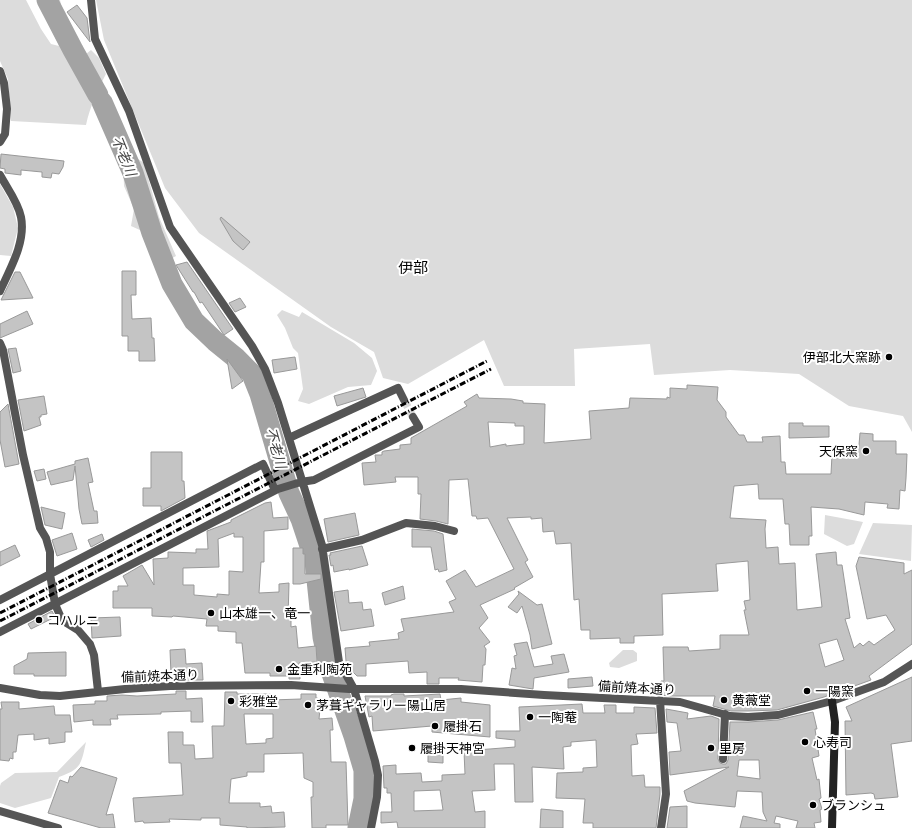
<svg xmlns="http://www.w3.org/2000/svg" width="912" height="828" viewBox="0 0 912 828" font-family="'Work Sans','Noto Sans JP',sans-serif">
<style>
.green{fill:#dcdcdc}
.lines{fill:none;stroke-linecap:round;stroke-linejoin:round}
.river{stroke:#a3a3a3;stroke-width:21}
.building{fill:#c4c4c4;stroke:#999;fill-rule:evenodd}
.street-tunnel{stroke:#d9d9d9;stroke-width:8;stroke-dasharray:8 4;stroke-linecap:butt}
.street{stroke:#555;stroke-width:8}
.secondary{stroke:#222;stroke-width:8}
.rail{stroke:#000;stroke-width:3;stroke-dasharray:6 2 1 2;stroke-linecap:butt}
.poi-dot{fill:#000;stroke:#fff;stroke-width:1.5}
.labels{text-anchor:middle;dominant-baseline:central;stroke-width:4;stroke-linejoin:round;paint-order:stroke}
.poi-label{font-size:13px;fill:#000;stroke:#fff;text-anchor:start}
.street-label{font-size:13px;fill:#000;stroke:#fff}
.water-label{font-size:14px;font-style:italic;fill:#444;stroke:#fff}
.quarter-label{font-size:15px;fill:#000;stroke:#fff}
</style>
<rect width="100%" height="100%" fill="#fff"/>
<path class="green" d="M0,0H26L41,29L51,44L59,46L37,0H60L66,27L81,58L91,50L99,58L106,74C97,91 90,107 86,125L11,121L8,79L0,61Z
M96,0H912V432L903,416L849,406L799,374L730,370L654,375L650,344L574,349L575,386H504L484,340L408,384L383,378L374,352L331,327L199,233L165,188L104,40Z
M135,157L144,163L159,217L176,256L169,260L158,262L142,231L131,226L134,209L124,186L123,162Z
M0,184L13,207L18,228L11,256L0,255Z
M282,310L299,317L302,312L354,343L372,358L377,371L371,385L348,387L309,404L298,401L303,389L298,353L293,348L285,328L277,315Z
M825,515L863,522L854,544L847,546L824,534Z
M873,523L912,525L911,561L859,554Z
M623,650H633L637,653V661L619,668L610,667L609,663Z
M86,742C81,765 81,769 59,777L51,798L15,808L0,803V786L1,783L15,773L57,772Z"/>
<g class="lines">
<path class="river" d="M47,0L73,50L98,95
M102,102L133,173L152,233L172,284L194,321L215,341L236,358L252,374L260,394L289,493L301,519L315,561L323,637L329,665L354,736L364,770V799L358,828"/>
</g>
<path class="building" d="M77,5L87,18L90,42L67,12Z
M1,154L64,161L63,167L59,174L52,173L51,178L42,177V172L21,170V175L5,173V169L0,168Z
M221,217L250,242L243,250L233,241L220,219Z
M187,262L233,329L224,335L202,302L200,303L194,292H193L176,265Z
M122,271H136V295H131L132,319L151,318L152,338H154L155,361H139V351H128V336H122Z
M15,272H20L33,298L1,300Z
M240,298L246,307L235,312L229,303Z
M27,311L33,324L0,338V324Z
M16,348L21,371L13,373L8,349Z
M295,357L297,369L274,373L272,360Z
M227,359L243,381L232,389Z
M687,385L718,387L717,400L726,412V417L739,435H744L747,442H763L762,437L780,436L781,462H785L786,474H831L832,455L858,457L860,433L873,434V441H896V454H907L906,478L905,491L900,490L899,509L887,508L888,504L865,502L864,515L839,509L811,507L812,536H809V545H790L789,524H785L783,499H759L758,484L734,486L730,518L766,520L765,529L766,548L778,547L779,564L795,563L797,610L822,607L816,554L836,552L837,565H842L850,618L845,619L854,648L860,643L863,646L869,641L874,645L895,630L886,615L867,619L856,566L859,557L904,563V574L912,570V644L869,676L871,680L824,697L777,710L748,711H731L713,706L715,696H669L661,695V681H664L663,647H688L689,651L720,649V635H749L744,610H746L744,601L750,600L748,561L716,564L718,591L662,594L663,635L634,636V643H620V638L590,639V630H581L579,599L574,600L571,543L556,544L554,531L543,532L542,518L531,519V517L507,518L528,560L525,562L533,577L514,588L515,589L480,605L488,618L479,628L490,642L484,646L486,649L485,665H483L482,682L458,680L459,678H439V684H427V672L409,673L408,661L366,664V676H357L349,668L346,661L345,648L370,646L369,642L399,639L398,633L404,631L401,619L454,612L449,602L456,599L446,581L465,570L476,587L514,569L488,518L477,519L476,516H472L468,479L449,480L448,524L436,521L420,519L421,494H418V477H395L396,482L364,485L362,463L376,462L375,455H382V452L384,451L400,449V445L411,444V438L467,406L464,402L477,394L479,398L511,399L523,401V403L545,404L544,443L591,439L589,411L629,408L630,398L667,399V397L670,398V388L687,389ZM488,422L515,423V426H524V444L506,446V444L490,447ZM837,639L844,660L825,667L819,644Z
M363,388L366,397L337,406L334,396Z
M44,396L47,414L41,415V417H39L41,425L24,431L18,400Z
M8,404L19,464L5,467L0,440V412Z
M789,423H803V426H829V437L789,438Z
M151,452H182V481H184L185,498L161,511V506H143V488H151Z
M88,458L93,482L88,483L94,511H97L98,523L82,524L79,509L75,466L73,480L51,485L47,472L75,464V461Z
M44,469L46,479L37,481L34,471Z
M271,502L273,518L288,517V529L264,531V562H261L259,593L279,592V584L289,583L288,619H291V627L296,626L298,648L316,646L317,662L299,663L300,679H289V676H270V673H245L242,643H236V632L218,631V626H206L207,619L173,616L172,617L152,616V608H113V591H118V586H128L123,576L142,565L154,585L153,559L168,558V552L196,553V549H208L207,531L231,522V520L265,503ZM234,533V537H243V572L229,571V595L217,594V597L194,595V585H183V568L219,567L218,539Z
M41,507L65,513L62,529L45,525Z
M355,513L359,535L328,542L324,519Z
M412,529L434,531L443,534L447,570L439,572L438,569L435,570L431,547H412Z
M72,533L77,549L57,556L52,540Z
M102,534L104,540L91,547L88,540Z
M15,545L20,556L0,566V552Z
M362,546L368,565L349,570V569L334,572L333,565L331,566L329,555H331L330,553Z
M293,548H303V554H305V574H321V579L300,584H293Z
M403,586L405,599L385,605L382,593Z
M348,590L349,603L362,602L363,610L371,609L374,626L341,631L334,592Z
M518,591L537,605L542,604L552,644L532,649L530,635L522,606L517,613L508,607L519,594Z
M52,611L55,617L31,629L28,624Z
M120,617L121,636L92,638L91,618Z
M527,642L534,667L553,664L551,656L564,654L569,672L534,678L533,689L509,685L512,668L516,669L514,656L517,655L514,644Z
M185,649L186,664L202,663L203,680H175V674H171L170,650Z
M66,652V676H34V674H14V666L27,659L28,653Z
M592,677L593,686L568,688V679Z
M912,677V741L891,744L898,797L875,799L874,794L871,793L846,795L845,721H852L846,707Z
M176,691H186V699L202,698L203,722H191V711L161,712V714H159L117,715L118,719H110L111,725H93V720L74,722L73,705L95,704V701H107V696L122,695L137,696L176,694Z
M225,692H237V694H271V700L301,699V694H316V698L321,699L319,719L332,718L333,730H330L331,762H346L348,825H326V828H312L311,797H313V782L304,778L303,753L264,754V772H247V776L231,779L229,803H260V807L271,806L272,813L284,812L285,827L247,828V827L220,825V818H201V820L169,819L170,822L144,823L143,821L135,822L133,798L183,795L181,763H169L168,732H183V745H194L195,759L213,758L212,726H224ZM244,714H273V738L266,739V743L246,744Z
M394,694H404V696L440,694L441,700L461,698V702L490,705V737L432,732V726L373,731L372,716L369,717L365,696H391V695Z
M1,702H19V709L54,706L55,715H70L72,732H65V742L49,744V738L34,740V734L18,735L16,752H13V759L10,758L9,761L0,760V709H2Z
M582,704L583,713H605L604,705H616V713H634V707L655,708L657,733L636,734L638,744L631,745L632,776L644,775L645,787H660V794L656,828H593V823H583L585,799L556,798L557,773L583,772V768L597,767L596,740L571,742V746L563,747L564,769L532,767L533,802H515L514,764H494L495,790L472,791L475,812L485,811V828H398L397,822L381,823V812H392L391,793H387V788H384L383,766L396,765V774L421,773L422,782L442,781V775L465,774L464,751L515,747V740L496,738V731H520L519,707ZM440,790L443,810L414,811V791Z
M666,709L688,713L687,719L711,716L719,719L718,759L720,763L723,764H726L728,760L730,722H748L778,720L813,712L817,729H815L819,756L812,758L817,780L819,779L821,798L819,799L822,809L820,810L821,822L814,823L815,828H796L798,821L776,816L774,823L780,824V828H740L743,816L767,821L763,812L762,792L737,791L735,807L695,803L687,801L684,791L729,767L670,775L669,752L681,751L677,723L667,722ZM739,760H759L760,779L737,776Z
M428,752H443V763L428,762Z
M81,767L117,778L106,815L113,814L115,828H101L48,813L60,780L68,783L70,776L72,777Z
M687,806V828H667L670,807Z
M541,809L563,811V828H540Z"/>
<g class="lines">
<path class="street-tunnel" d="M404,400L413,417"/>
<path class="street" d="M91,0L95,39L129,111L170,227L252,346L265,369L278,403L322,545L339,662L354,689L375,761L378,775L377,797L371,828
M0,71L4,83L7,109L5,134L0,142
M0,175C7,188 18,202 21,217C26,242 10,269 0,291
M0,343L3,350L23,455L40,528L46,538L50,552V574L55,604L62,620L78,630L90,644L94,655L98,691
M289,438L398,388L404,400
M322,549L362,540L406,523L435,526L454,531
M0,600L263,464L275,490
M0,632L278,489L301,482L314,480L419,427L413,417
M0,688L40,695L60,696L125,689L170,686L291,685L349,689H461L544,695L680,702L730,716L748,717L778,715L832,701L884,682L912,664
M660,700L666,794L661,828
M723,759L725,714
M0,811L58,828"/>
<path class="secondary" d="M832,828L835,722L832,701"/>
<path class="rail" d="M0,613L487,361
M0,621L491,369"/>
</g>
<g class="poi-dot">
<circle cx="889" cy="357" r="4"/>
<circle cx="866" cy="451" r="4"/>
<circle cx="211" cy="613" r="4"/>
<circle cx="39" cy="620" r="4"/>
<circle cx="279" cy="669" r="4"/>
<circle cx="807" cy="691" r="4"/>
<circle cx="724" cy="700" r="4"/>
<circle cx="231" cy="701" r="4"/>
<circle cx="308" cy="705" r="4"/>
<circle cx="530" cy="717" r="4"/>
<circle cx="435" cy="726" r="4"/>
<circle cx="805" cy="742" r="4"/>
<circle cx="412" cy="748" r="4"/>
<circle cx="711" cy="748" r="4"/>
<circle cx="813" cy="805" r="4"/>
</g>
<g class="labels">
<g class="poi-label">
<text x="881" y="357" text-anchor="end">伊部北大窯跡</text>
<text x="858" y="451" text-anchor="end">天保窯</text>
<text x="219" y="613">山本雄一、竜一</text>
<text x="47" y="620">コハルニ</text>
<text x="287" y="669">金重利陶苑</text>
<text x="815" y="691">一陽窯</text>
<text x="732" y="700">黄薇堂</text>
<text x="239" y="701">彩雅堂</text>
<text x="316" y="705">茅葺ギャラリー陽山居</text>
<text x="538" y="717">一陶菴</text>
<text x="443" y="726">履掛石</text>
<text x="813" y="742">心寿司</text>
<text x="420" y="748">履掛天神宮</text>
<text x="719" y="748">里房</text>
<text x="821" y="805">ブランシュ</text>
</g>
<g class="street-label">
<text transform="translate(160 676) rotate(-2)">備前焼本通り</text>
<text transform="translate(637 688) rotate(3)">備前焼本通り</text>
</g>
<g class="water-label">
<text transform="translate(124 156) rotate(68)">不老川</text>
<text transform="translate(276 448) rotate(74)">不老川</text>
</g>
<g class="quarter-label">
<text x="413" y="268">伊部</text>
</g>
</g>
</svg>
